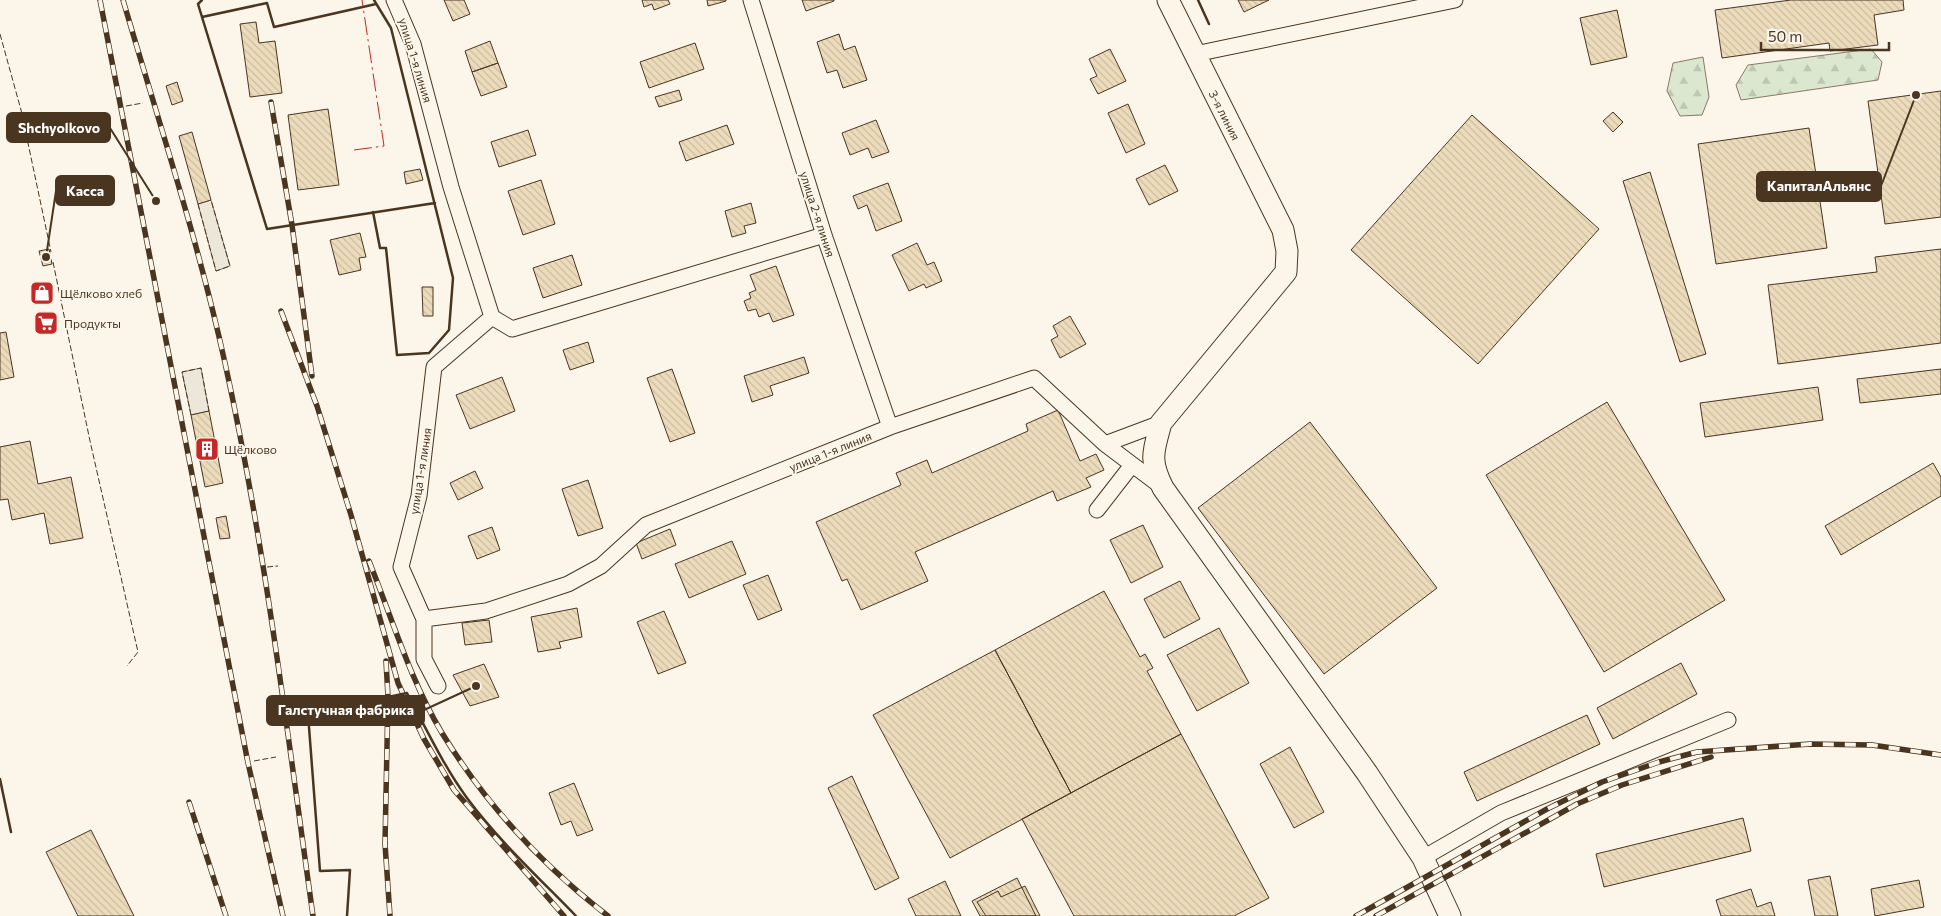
<svg xmlns="http://www.w3.org/2000/svg" width="1941" height="916" viewBox="0 0 1941 916" font-family="Commissioner,sans-serif">
<style>
.forest{fill:url(#forest-firs);stroke:#887966}
.parking{fill:#ede7d9;stroke:#887966}
.building{fill:url(#building-back-hatch);stroke:#4a3520}
.lines{fill:none;stroke-linecap:round;stroke-linejoin:round}
.street-casing{stroke:#4a3520;stroke-width:17}
.secondary-casing{stroke:#4a3520;stroke-width:23}
.street{stroke:#fbf6e9;stroke-width:15}
.secondary{stroke:#fbf6e9;stroke-width:21}
.rail-casing{stroke:#4a3520;stroke-width:5.5}
.rail{stroke:#fbf6e9;stroke-width:4;stroke-dasharray:11;stroke-linecap:butt}
.fence{stroke:#4a3520;stroke-width:1;stroke-dasharray:6 2.5;stroke-linecap:butt}
.wall{stroke:#4a3520;stroke-width:2.5}
.power{stroke:#c62828;stroke-width:1;stroke-dasharray:18 4 2.5 4;stroke-linecap:butt}
.labels{text-anchor:middle;dominant-baseline:central;stroke-width:4;stroke-linejoin:round;paint-order:stroke}
.street-label{font-size:12px;fill:#4a3520;stroke:#fbf6e9}
.poi-label{font-size:12px;fill:#4a3520;stroke:#fbf6e9;text-anchor:start}
.leader{fill:none;stroke:#4a3520;stroke-width:2}
.callout-dot{fill:#4a3520;stroke:#fbf6e9;stroke-width:2}
.callout{fill:#4a3520;stroke:#4a3520;stroke-width:2}
.callout-label{font-size:14px;text-anchor:middle;font-weight:bold;fill:#fff}
</style>
<defs>
<pattern id="forest-firs" width="22" height="20" patternUnits="userSpaceOnUse" patternTransform="scale(1.25)"><rect width="22" height="20" fill="#dce7d0"/><path d="M5 1l3.5 6h-7zM16 11l3.5 6h-7z" fill="#bec7b2"/></pattern>
<pattern id="building-back-hatch" width="6" height="6" patternUnits="userSpaceOnUse" patternTransform="scale(1.25)"><rect width="6" height="6" fill="#ecdcbc"/><path d="M-1 5l2 2M0 0l6 6M5-1l2 2" fill="none" stroke="#ccbda1"/></pattern>
</defs>
<rect width="100%" height="100%" fill="#fbf6e9"/>
<path class="forest" d="M1871,49L1882,62L1878,80L1741,100L1736,85L1748,65Z
M1703,57L1709,97L1702,115L1680,116L1667,91L1673,63Z"/>
<path class="parking" d="M211,200L230,266L216,271L198,204Z
M201,368L209,411L191,415L182,372Z"/>
<path class="building" d="M444,0H464L470,14L453,21Z
M642,0H668L670,4L654,10L652,4L644,7Z
M707,0H726V1L708,6Z
M802,0H834V1L806,11Z
M1238,0H1269L1244,12Z
M1791,0H1903L1904,10L1874,15L1878,45L1830,51L1829,43L1722,58L1715,10Z
M1617,10L1627,57L1591,65L1580,18Z
M256,22L259,43L275,41L282,93L250,97L240,24Z
M839,34L844,50L855,46L867,80L843,88L837,70L827,73L817,42Z
M490,41L498,63L472,72L465,51Z
M695,43L704,69L649,88L640,62Z
M1110,49L1126,81L1098,94L1090,79L1097,76L1089,59Z
M498,63L507,87L481,96L472,72Z
M177,82L183,101L172,105L166,86Z
M679,90L682,100L659,107L655,97Z
M1941,91V217L1885,224L1868,101Z
M1128,104L1145,144L1126,153L1108,113Z
M328,109L339,185L298,190L288,115Z
M1613,112L1623,122L1613,132L1603,121Z
M1472,115L1599,229L1478,364L1351,250Z
M876,120L889,152L872,158L868,148L850,155L842,133Z
M727,125L734,144L686,161L679,142Z
M1809,128L1827,248L1716,264L1698,144Z
M528,130L536,155L499,167L491,142Z
M192,132L211,200L198,204L179,136Z
M1165,165L1178,191L1149,205L1136,179Z
M420,169L423,180L406,184L404,172Z
M1650,172L1706,354L1680,362L1623,181Z
M541,180L555,224L523,235L508,191Z
M888,183L902,221L876,231L867,205L858,209L853,196Z
M751,203L756,223L744,226L746,233L732,237L725,211Z
M360,233L366,257L359,258L361,270L339,275L330,240Z
M917,243L927,265L934,262L942,281L926,288L924,284L909,291L892,255Z
M49,249L52,264L43,266L39,251Z
M1941,249V343L1778,364L1768,285L1877,272L1875,257Z
M572,255L582,285L543,298L533,268Z
M776,266L794,315L773,322L769,313L759,317L756,309L748,311L744,301L751,298L749,293L756,290L750,275Z
M44,287L46,298L39,299L37,288Z
M422,287H433V316H423Z
M49,314L53,330L42,332L39,317Z
M1070,316L1086,344L1060,358L1051,340L1058,336L1053,326Z
M6,332L14,377L0,380V333Z
M588,342L594,362L570,370L563,350Z
M804,357L809,373L770,386L773,395L752,402L744,376Z
M672,369L695,433L670,442L647,378Z
M1941,369V394L1860,403L1857,379Z
M502,377L515,411L470,429L456,395Z
M1818,387L1823,420L1705,437L1700,403Z
M1607,402L1725,600L1604,672L1486,475Z
M1058,410L1080,461L1096,454L1104,470L1086,478L1091,487L1057,501L1053,491L915,552L928,581L861,610L847,579L842,581L816,522L901,485L896,473L927,460L932,473L1028,431L1026,424Z
M209,411L223,483L205,487L191,415Z
M1310,422L1437,588L1324,674L1198,508Z
M30,441L38,484L71,477L83,538L50,544L44,513L12,520L8,499L0,500V447Z
M1933,463L1941,477V496L1841,555L1825,526Z
M475,471L483,488L458,500L450,483Z
M588,480L603,528L578,536L562,489Z
M226,516L230,538L220,539L216,518Z
M1143,525L1163,567L1131,583L1110,540Z
M492,527L500,550L477,559L468,536Z
M670,529L676,545L642,559L636,543Z
M732,541L746,574L689,598L675,564Z
M768,575L782,610L758,620L743,585Z
M1180,581L1200,619L1164,638L1144,599Z
M1104,591L1140,657L1145,654L1153,668L1147,671L1181,734L1071,793L995,650Z
M577,608L582,637L559,642L561,648L538,652L531,617Z
M664,611L686,663L658,674L637,622Z
M489,620L492,642L465,645L462,623Z
M1219,628L1249,683L1197,711L1167,655Z
M995,650L1071,793L950,858L873,715Z
M1681,663L1697,694L1613,739L1597,708Z
M484,664L499,697L470,706L453,675Z
M1587,715L1600,744L1477,801L1464,772Z
M1181,734L1269,898L1234,916H1074L1022,819Z
M1290,747L1324,812L1294,828L1260,764Z
M852,776L899,878L875,890L828,788Z
M574,783L593,830L577,836L571,821L561,825L549,793Z
M1743,818L1751,851L1604,887L1596,854Z
M91,830L134,916H78L46,852Z
M1830,876L1838,916H1815L1808,880Z
M1017,878L1036,916H980L972,901Z
M1919,880L1924,907L1875,916L1871,889Z
M945,881L961,916H916L908,899Z
M1025,886L1040,916H986L977,902L998,891L1001,897Z
M1751,889L1757,907L1771,902L1775,916H1721L1716,900Z"/>
<g class="lines">
<g class="street-casing">
<path id="street" d="M394,0L413,44L451,187L492,317
M751,0L824,235L890,427
M1195,54L1455,0
M492,317L512,329L824,235
M1105,444L1161,423
M1097,510L1132,465
M424,619L486,611L568,584L601,566L646,525L890,427L1034,378L1105,444L1162,487
M438,686L424,659V619L401,567L419,496L434,367L492,317
M1423,858L1501,813L1728,720"/>
</g>
<g class="secondary-casing">
<path id="secondary" d="M1168,0L1283,230L1287,251L1286,272L1161,423C1153,452 1149,460 1163,488L1367,773L1423,858L1450,916"/>
</g>
<use href="#street" class="street"/>
<use href="#secondary" class="secondary"/>
<g class="rail-casing">
<path id="rail" d="M100,0L248,763L283,916
M123,0C158,120 198,240 225,363C265,545 287,731 313,916
M271,102L292,225L312,376
M281,311L317,406L351,515L398,683L424,739L454,790L564,916
M369,561C392,618 410,680 442,733C485,803 543,866 608,916
M386,661L388,697L385,844L390,916
M189,802L226,916
M1356,916L1547,809L1602,782L1659,762L1697,752L1810,744L1872,745L1941,755
M1376,916L1577,804L1622,785L1711,757"/>
</g>
<use href="#rail" class="rail"/>
<path class="fence" d="M0,34L21,110L51,252
M126,106L143,103
M198,204L216,271L230,266L211,200
M53,262L90,441L138,652L127,666
M191,415L182,372L201,368L209,411
M267,567L278,566
M254,761L276,757"/>
<path class="wall" d="M202,0L198,4L267,229L435,203
M1198,0L1209,24
M202,17L267,3L274,27L376,4
M373,212L380,248H386L397,355L429,353L449,330L453,278L391,28L374,0
M0,779L11,832
M347,916L350,870L320,871L308,714L407,693C426,728 443,765 467,798C499,841 539,878 576,916"/>
<path class="power" d="M354,150L384,146L362,0"/>
</g>
<defs>
<g id="shop-square" transform="scale(1.25)"><rect x="-9" y="-9" width="18" height="18" rx="4" fill="#c62828" stroke="#fbf6e9"/><path d="M-5-2.5h2.3a2.7 3.5 0 0 1 5.4 0H5L5.5 6h-11ZM-1.5-2.5h3a1.5 2.3 0 0 0-3 0Z" fill="#fff"/></g>
<g id="supermarket-square" transform="scale(1.25)"><rect x="-9" y="-9" width="18" height="18" rx="4" fill="#c62828" stroke="#fbf6e9"/><path d="M-6-5.5h2.5l.6 2H6L4.5 2H-2.5L-4.4-4H-6ZM-1.5 3.2a1.3 1.3 0 1 0 .1 0ZM3 3.2a1.3 1.3 0 1 0 .1 0Z" fill="#fff"/></g>
<g id="building-square" transform="scale(1.25)"><rect x="-9" y="-9" width="18" height="18" rx="4" fill="#c62828" stroke="#fbf6e9"/><path d="M-4-6H4V6H1V3H-1V6H-4ZM-2.5-4.3h1.7v1.8h-1.7ZM.8-4.3h1.7v1.8H.8ZM-2.5-1h1.7V.8h-1.7ZM.8-1h1.7V.8H.8Z" fill="#fff"/></g>
</defs>
<g fill-rule="evenodd">
<use href="#shop-square" x="42" y="293"/>
<use href="#supermarket-square" x="46" y="323"/>
<use href="#building-square" x="207" y="449"/>
</g>
<g class="labels">
<g class="street-label">
<text transform="translate(416 60) rotate(73)">улица 1-я линия</text>
<text transform="translate(1225 115) rotate(63)">3-я линия</text>
<text transform="translate(818 214) rotate(72)">улица 2-я линия</text>
<text transform="translate(830 451) rotate(-22)">улица 1-я линия</text>
<text transform="translate(420 471) rotate(-81)">улица 1-я линия</text>
</g>
<g class="poi-label">
<text x="60" y="293">Щёлково хлеб</text>
<text x="64" y="323">Продукты</text>
<text x="224" y="449">Щёлково</text>
</g>
</g>
<path class="leader" d="M156 201L110 128M1916 95L1881 186M46 257L56 191M476 686L424 710"/>
<g class="callout-dot">
<circle cx="156" cy="201" r="5"/>
<circle cx="1916" cy="95" r="5"/>
<circle cx="46" cy="257" r="5"/>
<circle cx="476" cy="686" r="5"/>
</g>
<g class="callout">
<rect x="7" y="113" width="103" height="29" rx="5"/>
<rect x="1757" y="172" width="124" height="29" rx="5"/>
<rect x="56" y="176" width="58" height="29" rx="5"/>
<rect x="267" y="696" width="157" height="29" rx="5"/>
</g>
<g class="callout-label">
<text x="59" y="133">Shchyolkovo</text>
<text x="1819" y="191">КапиталАльянс</text>
<text x="85" y="196">Касса</text>
<text x="346" y="715">Галстучная фабрика</text>
</g>
<path d="M1761 42v8h128v-8" fill="none" stroke="#4a3520" stroke-width="2.5"/>
<text x="1768" y="42" font-size="15" fill="#4a3520" stroke="#fbf6e9" stroke-width="4" paint-order="stroke">50 m</text>
</svg>
